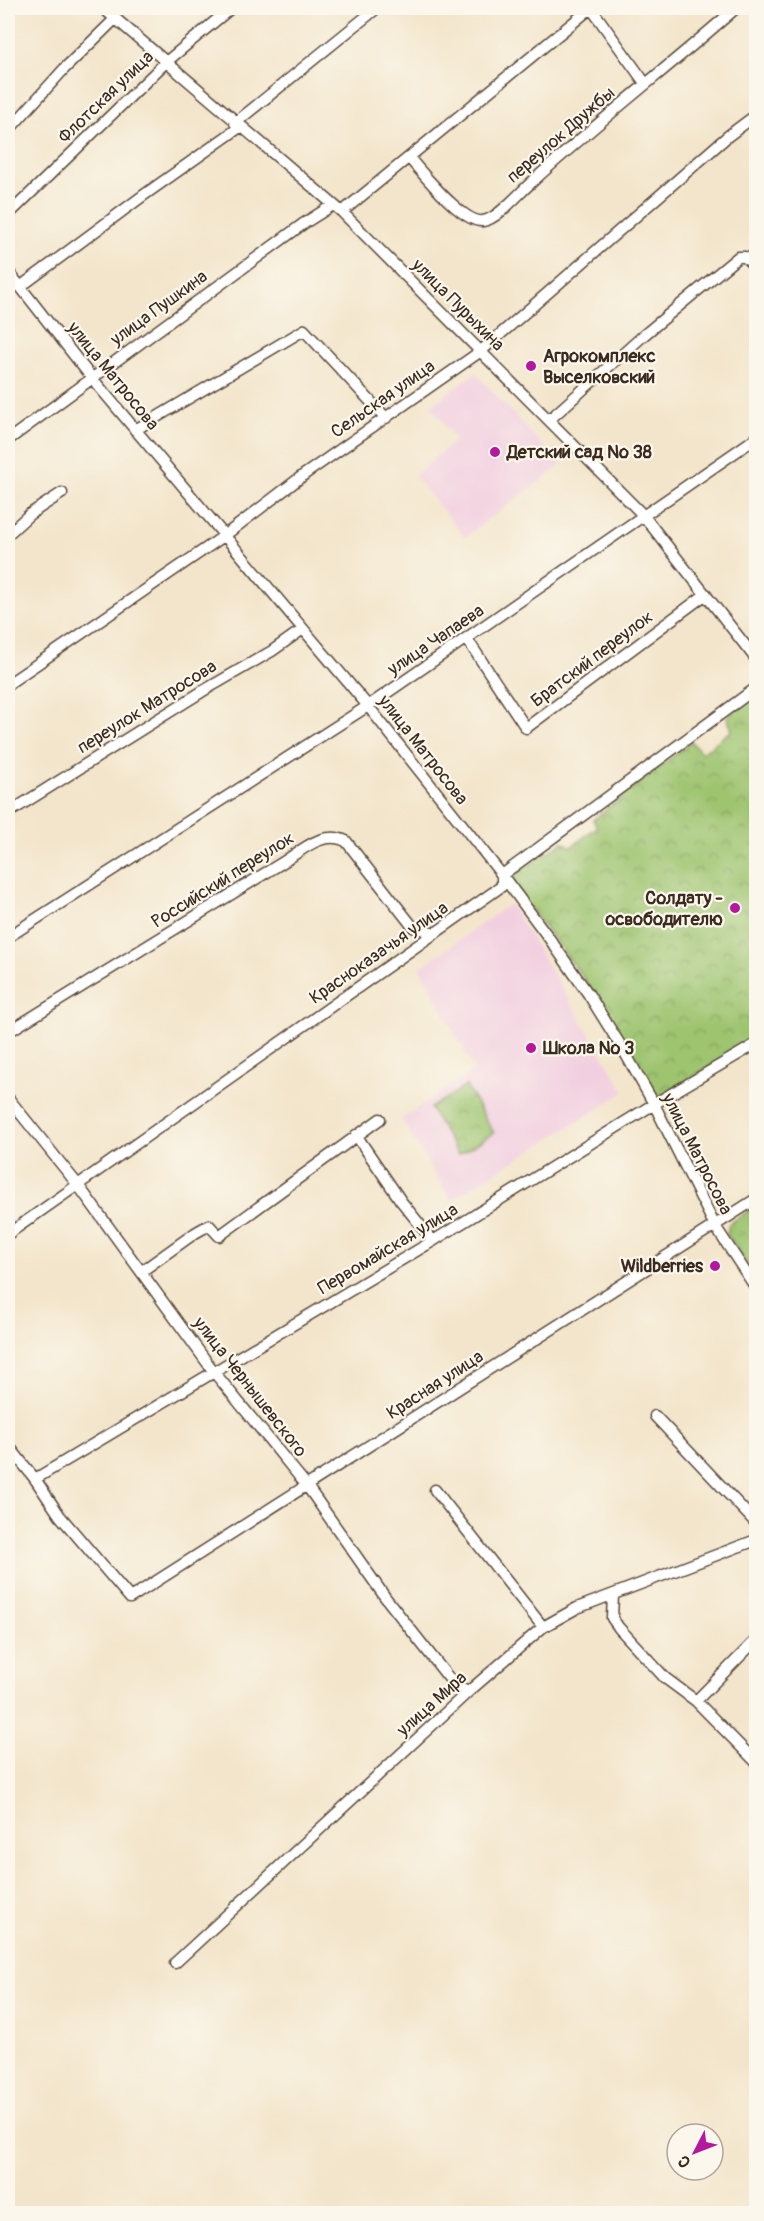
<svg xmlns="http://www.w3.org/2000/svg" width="764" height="2221" viewBox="0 0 764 2221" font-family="Pangolin,sans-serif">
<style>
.built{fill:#f2cfe0}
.park{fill:url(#park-crowns);stroke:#6c7746;stroke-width:1.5}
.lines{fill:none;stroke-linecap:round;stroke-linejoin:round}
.minor-casing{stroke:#574638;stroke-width:13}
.minor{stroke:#fff;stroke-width:10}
.poi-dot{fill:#b5179e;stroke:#fbf7ec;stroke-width:2}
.labels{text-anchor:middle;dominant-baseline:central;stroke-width:4.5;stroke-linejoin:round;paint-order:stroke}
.street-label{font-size:18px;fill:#3b2a1e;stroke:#fbf7ec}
.poi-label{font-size:18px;font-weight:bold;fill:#3b2a1e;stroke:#fbf7ec;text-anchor:start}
</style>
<defs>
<pattern id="park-crowns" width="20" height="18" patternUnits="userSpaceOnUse" patternTransform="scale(1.5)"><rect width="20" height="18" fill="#9ec46f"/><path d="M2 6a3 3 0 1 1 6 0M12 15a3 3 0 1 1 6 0" fill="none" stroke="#829f5b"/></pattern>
</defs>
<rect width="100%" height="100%" fill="#fbf7ec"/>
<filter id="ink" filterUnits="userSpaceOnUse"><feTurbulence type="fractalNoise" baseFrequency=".0167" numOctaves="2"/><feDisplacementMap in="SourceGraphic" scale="12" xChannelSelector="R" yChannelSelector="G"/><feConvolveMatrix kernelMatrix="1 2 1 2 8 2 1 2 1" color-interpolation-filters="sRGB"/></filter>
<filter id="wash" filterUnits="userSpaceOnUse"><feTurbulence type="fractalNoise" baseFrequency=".008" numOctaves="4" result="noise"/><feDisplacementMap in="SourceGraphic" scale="24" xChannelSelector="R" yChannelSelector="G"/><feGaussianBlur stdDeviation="1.35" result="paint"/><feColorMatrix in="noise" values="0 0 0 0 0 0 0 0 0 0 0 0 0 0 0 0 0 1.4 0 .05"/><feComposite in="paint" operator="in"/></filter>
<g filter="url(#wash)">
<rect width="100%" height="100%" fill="#f3e5cb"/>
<path class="built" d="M475,373L561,465L465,537L414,476L456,440L431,406Z
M510,904L625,1092L451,1200L401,1119L475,1070L420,968Z"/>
<path class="park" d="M756,694V1039L665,1094L656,1095L649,1087L583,977L508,880L563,842L571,847L597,827L593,820L691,742L702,753L732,730L727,717Z
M466,1086L494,1133L458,1155L430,1108Z
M756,1206V1278L727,1234L729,1224Z"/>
</g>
<g filter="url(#ink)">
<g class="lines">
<g class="minor-casing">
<path id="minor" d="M103,8L342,212L643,515L756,659
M591,8L645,83
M235,123L377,8
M8,131L65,68L116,18
M409,158C422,172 463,224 483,221C498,219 520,192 532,182C598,121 669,67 736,8
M342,212L591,8
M8,215L166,62L231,8
M8,271L91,377L368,706L502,875L549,938L589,995L624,1051L654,1104L715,1226L756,1288
M20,287L144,195L240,127
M549,420L644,335L738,257H745L754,266L756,265
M135,430L304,330L386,418
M8,440L303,224L333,205
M8,534L30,514L62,493
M467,639L526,728L706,594
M8,684L224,536L305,474L481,351L728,136L756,115
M8,813L203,691L272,651L303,629
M8,937L368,706L756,438
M8,1032L285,861C303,849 324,830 346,841L413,927L436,933
M8,1098L78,1185L214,1372L307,1486L385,1597L448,1677L458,1687L468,1692
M356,1135L401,1201L433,1241
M8,1234L502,886V875L756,688
M142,1271L195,1233L209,1225L219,1236L380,1119
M655,1416L756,1523
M8,1445L35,1479L60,1516L130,1598L756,1199
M35,1479L433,1241L654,1104L756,1044
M435,1490L543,1627
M613,1595L612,1618L619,1628L665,1678L696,1701L756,1762
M696,1701L756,1640
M175,1963L468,1692L543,1627L577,1608L756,1540"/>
</g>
<use href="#minor" class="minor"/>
</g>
</g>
<g class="poi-dot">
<circle cx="531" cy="366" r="6"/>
<circle cx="495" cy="452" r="6"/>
<circle cx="735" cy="908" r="6"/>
<circle cx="531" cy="1048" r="6"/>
<circle cx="715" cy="1266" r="6"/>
</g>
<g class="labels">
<g class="street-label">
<text transform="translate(106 97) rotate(-44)">Флотская улица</text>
<text transform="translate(561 135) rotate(-41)">переулок Дружбы</text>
<text transform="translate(458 305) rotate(45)">улица Пурыхина</text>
<text transform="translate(159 308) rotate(-36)">улица Пушкина</text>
<text transform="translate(113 376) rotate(51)">улица Матросова</text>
<text transform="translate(383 399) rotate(-35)">Сельская улица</text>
<text transform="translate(436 640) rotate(-34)">улица Чапаева</text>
<text transform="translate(592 659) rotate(-37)">Братский переулок</text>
<text transform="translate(147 707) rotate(-32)">переулок Матросова</text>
<text transform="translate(423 750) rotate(52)">улица Матросова</text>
<text transform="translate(223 880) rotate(-32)">Российский переулок</text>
<text transform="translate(379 953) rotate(-35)">Красноказачья улица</text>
<text transform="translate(697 1154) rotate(63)">улица Матросова</text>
<text transform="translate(388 1249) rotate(-31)">Первомайская улица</text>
<text transform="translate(435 1385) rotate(-33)">Красная улица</text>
<text transform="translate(250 1387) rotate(52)">улица Чернышевского</text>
<text transform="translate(432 1704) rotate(-42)">улица Мира</text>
</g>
<g class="poi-label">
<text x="543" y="356">Агрокомплекс<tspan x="543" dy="21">Выселковский</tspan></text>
<text x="507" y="452">Детский сад № 38</text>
<text x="723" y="898" text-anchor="end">Солдату -<tspan x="723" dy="21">освободителю</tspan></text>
<text x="543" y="1048">Школа № 3</text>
<text x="703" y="1266" text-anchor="end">Wildberries</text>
</g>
</g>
<rect width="764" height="2221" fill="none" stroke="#fbf7ec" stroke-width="30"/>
<g transform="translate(695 2152) rotate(228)"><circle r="28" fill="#fbf7ec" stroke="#aea59a" stroke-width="1.5"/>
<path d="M0-4.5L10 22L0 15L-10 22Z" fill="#b5179e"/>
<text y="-9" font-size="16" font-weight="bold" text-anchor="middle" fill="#3b2a1e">С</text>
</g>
</svg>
